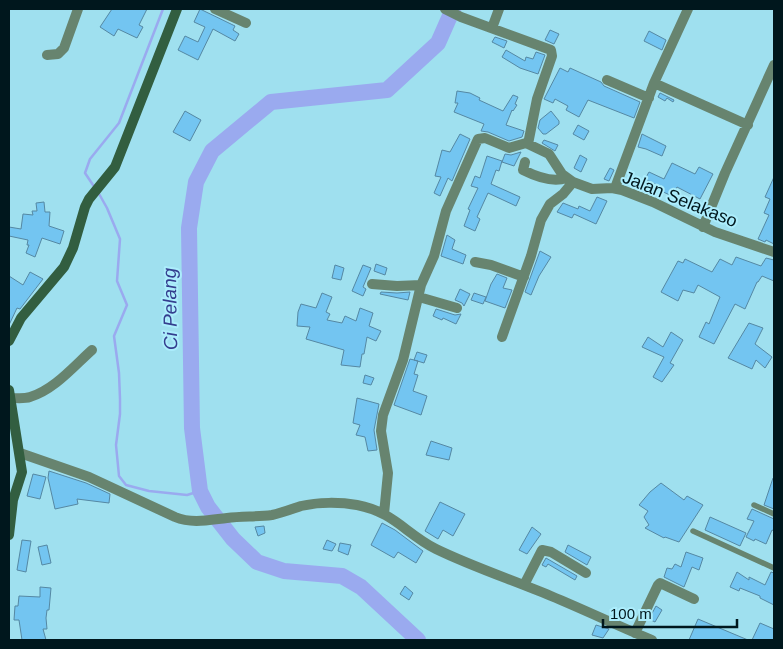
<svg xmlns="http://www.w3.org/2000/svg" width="783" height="649" viewBox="0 0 783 649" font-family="Helvetica,sans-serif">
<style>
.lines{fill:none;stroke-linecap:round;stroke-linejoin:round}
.stream{stroke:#9aaaef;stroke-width:2.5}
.river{stroke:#9aaaef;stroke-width:16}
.building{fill:#73c5f1;stroke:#5588a3}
.lane{stroke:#67846f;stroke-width:5.5}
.street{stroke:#67846f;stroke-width:10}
.secondary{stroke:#325e40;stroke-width:10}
.labels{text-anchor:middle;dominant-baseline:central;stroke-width:4;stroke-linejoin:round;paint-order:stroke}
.street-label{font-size:18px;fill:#00171d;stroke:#acedfc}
.water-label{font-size:19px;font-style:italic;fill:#343e8e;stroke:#acedfc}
</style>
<rect width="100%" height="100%" fill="#9fe0ef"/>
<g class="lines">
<path class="stream" d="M95,188L85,173L90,159L119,123L163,9
M98,192L107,208L120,239L117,281L127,305L114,336L119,373L120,399V414L116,445L119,476L126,485L149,491L187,495L200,491"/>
<path class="river" d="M418,640L361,587L342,576L284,571L257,562L233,539L208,507L200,491L192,428L189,228L196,182L212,151L271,102L387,90L438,43L453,9"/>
</g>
<path class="building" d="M112,9H147L139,25L143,27L137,38L118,29L114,36L100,27Z
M200,9L235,26L233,30L239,34L235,41L213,29L198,60L178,50L185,36L198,42L205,27L194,22Z
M550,30L559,34L554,44L545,40Z
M649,31L666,40L662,50L644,41Z
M495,37L507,41L504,48L492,42Z
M506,50L525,61L526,57L533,59L536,52L545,55L538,74L520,68L502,57Z
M560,68L568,72L570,68L601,82L604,86L640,102L634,118L588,100L579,117L566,110L568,106L555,99L553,103L544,99Z
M457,91L470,93L480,98L479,100L503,111L513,95L518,97L515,104L517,105L513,111L512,110L506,125L524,131L522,137L509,141L488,132L481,131L484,124L454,112L458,103H455Z
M660,93L674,100L673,102L667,98L665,101L658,97Z
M185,111L201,120L190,141L173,132Z
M551,111L559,121V124L546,134H543L538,128L540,120Z
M578,125L589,131L584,140L573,134Z
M460,134L470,139L452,181L448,178L440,196L434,193L441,177L435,176L442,150L450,152Z
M642,134L666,146L662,156L646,149L638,147Z
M544,140L558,145L555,151L542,143Z
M521,152L514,166L502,162L505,154L511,155Z
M580,155L587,159L581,172L574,168Z
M487,156L502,161L499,171L496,170L491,184L520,197L516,206L488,193L477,217L480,219L475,231L464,226L470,210L468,209L478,188L471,186L475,176L480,178Z
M672,163L695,174L699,167L713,174L700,199L677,187L672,196L659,190L661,187L645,179L649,172L664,179Z
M610,168L614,170L609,181L604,179Z
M774,177V244L766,240L765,242L758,239L769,215L764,213L770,199L765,197Z
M597,197L607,201L596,224L574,214L572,218L557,212L563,203L578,209L579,206L590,211Z
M44,202L45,212H50L49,226L64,231L60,244L42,238L35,257L26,253L29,245H27L28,240L9,236V227L21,229L23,214L33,215L32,211H37L36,203Z
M447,235L455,240L452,249L466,255L463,264L441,256Z
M540,251L551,257L539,276L531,295L525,292Z
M736,257L761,266L766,258L774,260V281L762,276L758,282H757L745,309L735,304L714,344L699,337L706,322L709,324L720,297L698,285L694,293L683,290L678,301L661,292L678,261L683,263L685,259L712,272L720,259L732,265Z
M376,264L387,268L385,275L374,271Z
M335,265L344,268L341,280L332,278Z
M363,265L371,268L363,287L366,289L363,296L352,291Z
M30,272L43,279L20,309L17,308L9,325V276L23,285Z
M497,274L507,278L503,288L512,290L505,308L485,301L491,284Z
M460,289L470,294L464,306L462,303L455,300Z
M381,292L397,293L410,292L408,300L380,294Z
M322,293L332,297L326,312L330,314L327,320L342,323L345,316L356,321L360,308L373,313L369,326L381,331L376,341L367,337L364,354H362L360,367L341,365L344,350L306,339L310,327L297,326L298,312L301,304L316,308Z
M474,293L486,297L483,304L471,300Z
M436,309L455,315L461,314L456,324L443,318L442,320L433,316Z
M749,323L763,328L755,344L772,357L765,368L756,360L752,369L728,358Z
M671,332L683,340L670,363L674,365L662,382L653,377L664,357L642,347L648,337L663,347Z
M417,352L427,355L424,363L414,360Z
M410,359L418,361L414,374L418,375L413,391L427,396L421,415L394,405Z
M365,375L374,378L371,385L363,383Z
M357,398L379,404L374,430L377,450L368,451L365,437L356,435L360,425L353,423Z
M431,441L452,448L449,460L426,455Z
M49,471L86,483L110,494L109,503L77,499L78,504L55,509L48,478Z
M33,474L46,477L40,499L27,496Z
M773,478L774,479V509L764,505Z
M661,483L684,500L687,496L703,505L679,542L665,537L664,538L645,528L649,525L644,517L648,511L639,505L650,492Z
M440,502L465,514L453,536L443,530L438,539L425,531Z
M752,509L774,519V531L772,530L766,544L755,539L754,541L746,537L754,521L747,519Z
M710,517L746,533L740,546L705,530Z
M382,523L395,530L423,551L416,563L398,552L394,558L371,545Z
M264,526L265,533L258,536L255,527Z
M532,527L541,534L527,554L519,550Z
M22,540L31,541L26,572L17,570Z
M327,540L336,544L332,551L323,549Z
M340,543L351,545L348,555L338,551Z
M47,545L51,563L42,565L38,547Z
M568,545L591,557L587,565L565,552Z
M686,552L703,558L699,570L692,567L684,587L664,577L667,568L672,569L675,564L681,567Z
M546,558L577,576L575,580L548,564L546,567L542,565Z
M737,572L749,580V577L765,585L771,572L774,573V605L760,598V596L740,588L739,591L730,587Z
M405,586L413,593L409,600L400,594Z
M40,587L51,588L49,610H47L46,618L47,629H43L46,640H22L19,620H14L15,606H18L19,596L40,597Z
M656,606L662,610L655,622L649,619Z
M698,619L748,640H689Z
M760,623L774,629V640H752Z
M596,625L609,629L603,638L592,635Z"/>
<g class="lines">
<path class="lane" d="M754,505L774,514
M693,531L774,568"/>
<path class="street" d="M215,9L246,23
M445,9L461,17L551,50L552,56L537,99L528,144
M492,28L499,9
M47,55L58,54L64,48L78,9
M607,80L649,98
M654,83L748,125
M525,162L523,170C535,176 553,183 566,178
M615,188L654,83L688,9
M703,227L725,173L774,65
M475,262L491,265L524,277
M372,284L397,286L421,285
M419,297L457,308
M502,337L531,256L541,220L550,204L563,194L573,182
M11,398C17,398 24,399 30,397C54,390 74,366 92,350
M20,453L89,477L175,517C192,524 209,520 227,518C242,516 257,517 272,515C282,513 292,509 301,506C318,502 340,502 357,505C394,512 406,534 436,549C473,567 513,580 551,596C585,610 618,626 652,640
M384,514L388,473L381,431L383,415L403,360L421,285L434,256L446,211L478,139L485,138L509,148L526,143L549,154L562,174L573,182L592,189L612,188L622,190L653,202L715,232L774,252
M524,585L542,550L551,552L586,573
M635,633L658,585L660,583L694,599"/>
<path class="secondary" d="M9,341L21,318L64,267L73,248L85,207L89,199L115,167L177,9
M9,390L22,472L13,500L9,535"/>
</g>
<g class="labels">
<g class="street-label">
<text transform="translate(680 199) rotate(22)">Jalan Selakaso</text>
</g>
<g class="water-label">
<text transform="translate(170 309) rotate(-91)">Ci Pelang</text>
</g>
</g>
<rect width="783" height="649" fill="none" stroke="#00171d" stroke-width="20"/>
<path d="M603 619v8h134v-8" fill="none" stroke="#00171d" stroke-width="2.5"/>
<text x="610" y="619" font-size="15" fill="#00171d" stroke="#acedfc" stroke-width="4" paint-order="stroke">100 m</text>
</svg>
